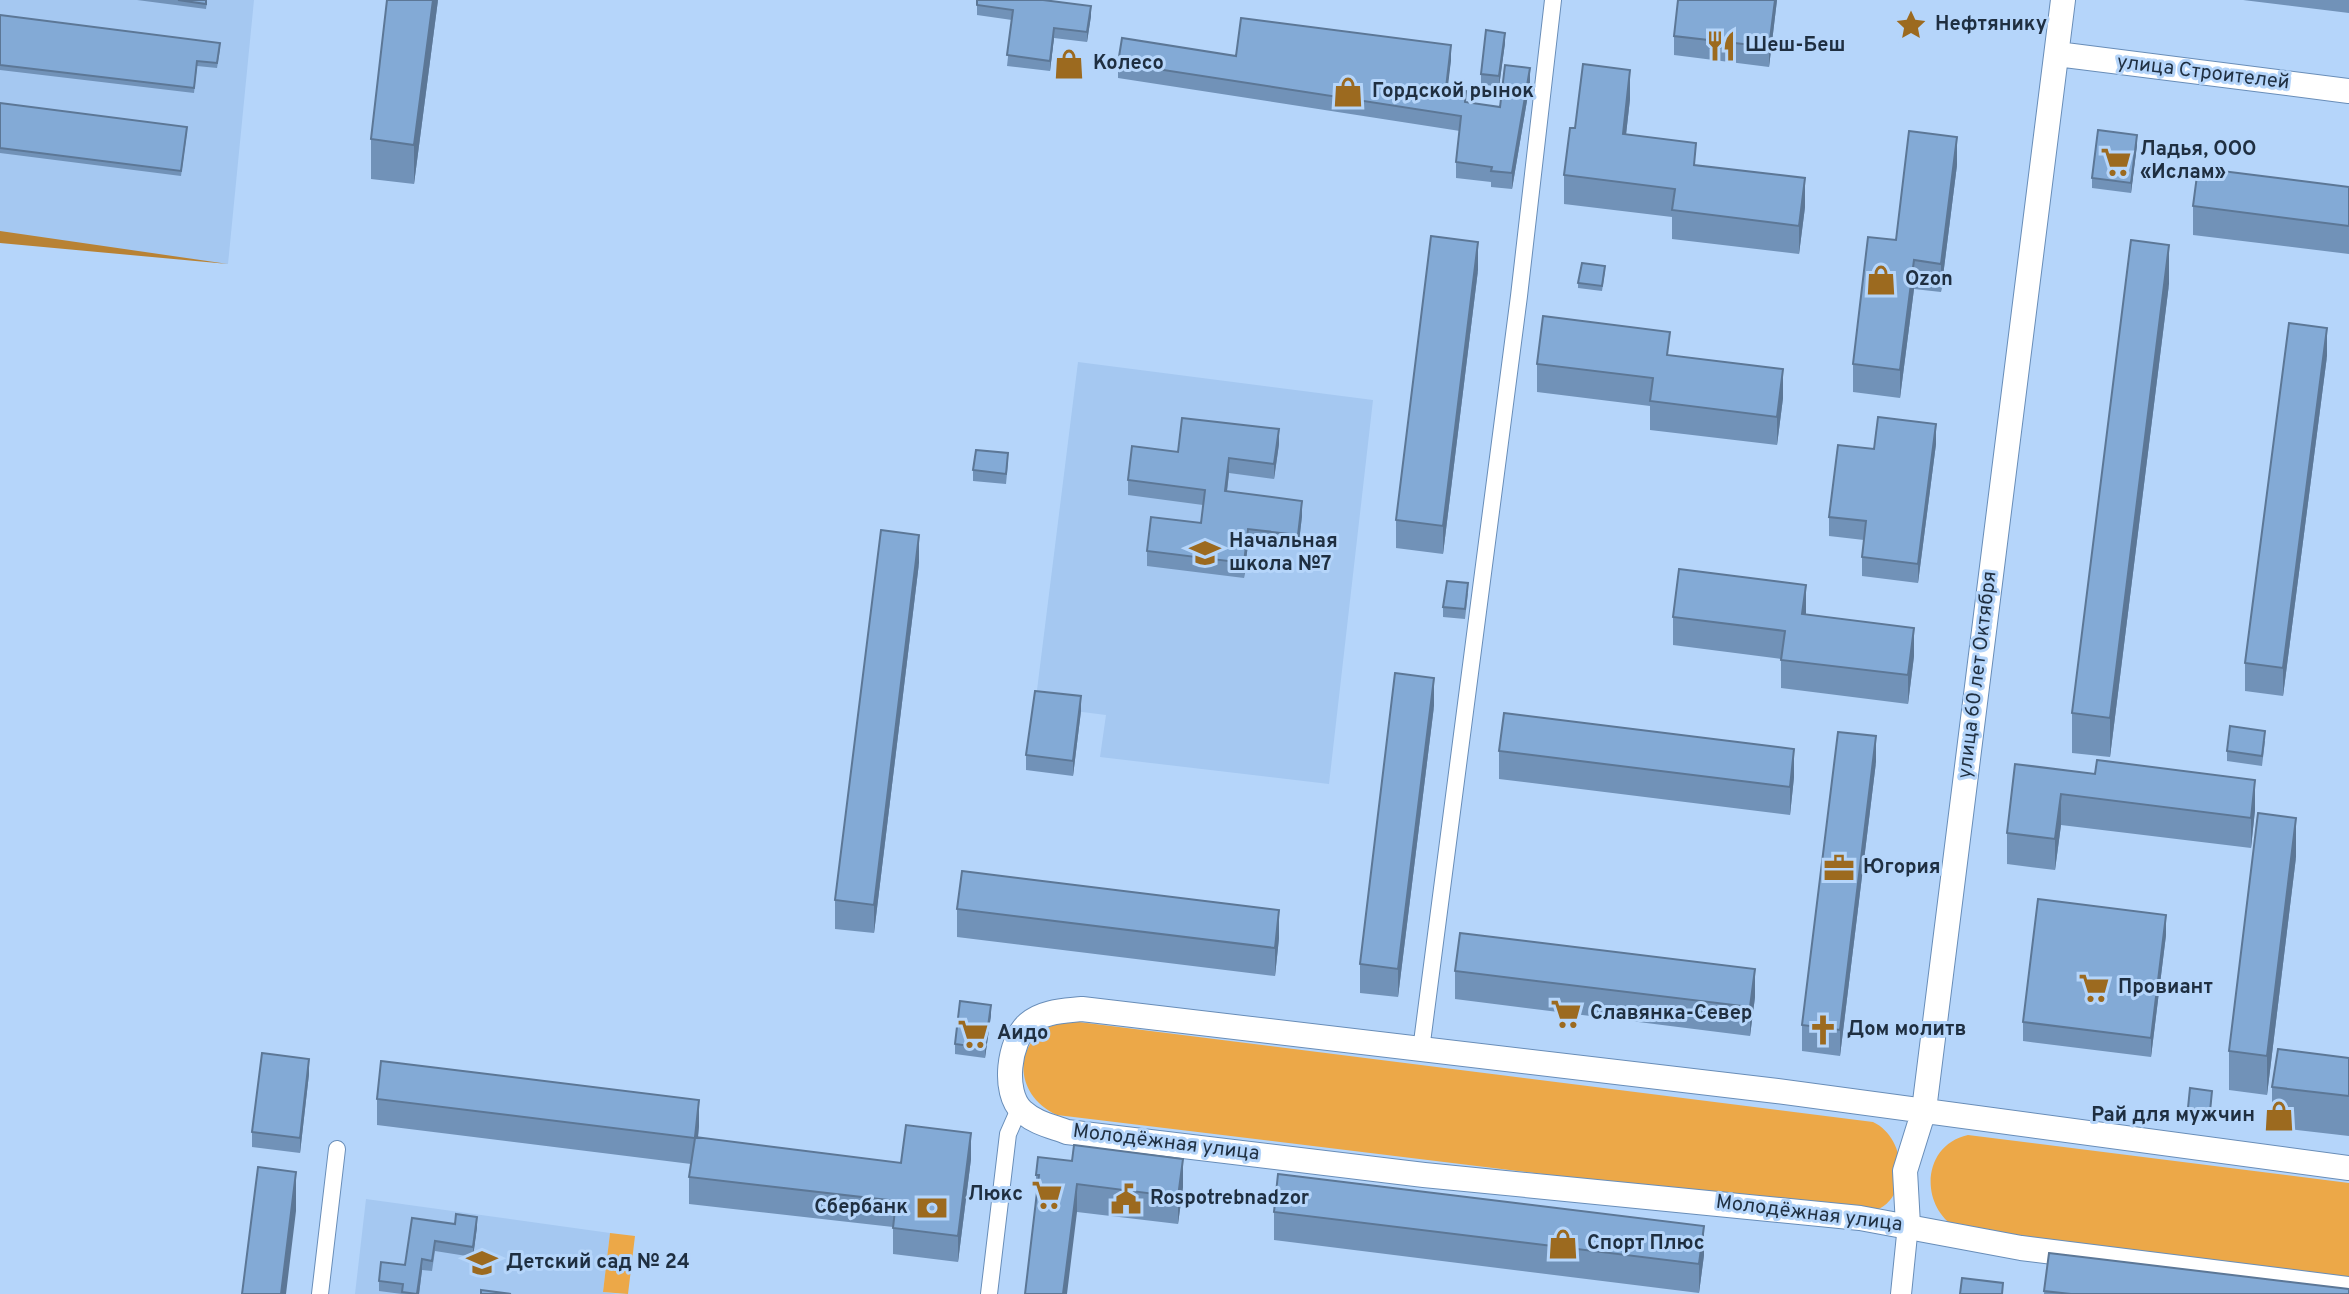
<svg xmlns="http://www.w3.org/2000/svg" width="2349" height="1294" viewBox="0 0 2349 1294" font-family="Overpass,sans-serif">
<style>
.built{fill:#a5c8f1}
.green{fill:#eca848}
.forest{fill:#b88234}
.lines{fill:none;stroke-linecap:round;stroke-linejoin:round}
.minor-casing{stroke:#688db8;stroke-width:18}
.tertiary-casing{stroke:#688db8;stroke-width:22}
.secondary-casing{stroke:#688db8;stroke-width:26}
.minor{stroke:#fff;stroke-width:16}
.tertiary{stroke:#fff;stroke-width:20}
.secondary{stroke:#fff;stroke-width:24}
.wall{fill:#7192b8}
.shaded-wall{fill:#5c7796}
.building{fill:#83aad6;stroke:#5c7796;stroke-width:2}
.labels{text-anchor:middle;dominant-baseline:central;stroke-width:6;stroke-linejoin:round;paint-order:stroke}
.poi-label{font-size:20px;font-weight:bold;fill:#1f2f41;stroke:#b5d5fa;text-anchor:start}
.street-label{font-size:20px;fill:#1f2f41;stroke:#b5d5fa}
</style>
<rect width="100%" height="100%" fill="#b5d5fa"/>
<path class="built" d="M0,0H254L228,264L0,234Z
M1078,362L1373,400L1329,784L1100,757L1106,715L1035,706Z
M366,1199L610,1233L603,1292L618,1294H355Z"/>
<path class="green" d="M1071,1021L1873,1122C1910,1139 1911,1208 1865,1213L1057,1115C1006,1091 1015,1027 1071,1021Z
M1968,1135L2349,1183V1279L1956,1228C1919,1205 1922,1145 1968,1135Z
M610,1233L635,1236L628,1294L603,1292Z"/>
<path class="forest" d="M0,231L228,264L0,243Z"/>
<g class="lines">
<g class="minor-casing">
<path id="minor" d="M1421,1050L1519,296L1553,0
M320,1294L337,1149
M989,1294L1008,1134L1019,1109"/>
</g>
<g class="tertiary-casing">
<path id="tertiary" d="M1901,1294L1908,1225"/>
</g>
<g class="secondary-casing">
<path id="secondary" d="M2057,54L2349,91
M2349,1168L1777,1091L1082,1009C1064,1011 1043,1011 1028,1024C1009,1041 1002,1092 1022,1111C1035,1123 1051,1126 1067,1132L1424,1175L1860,1218L2021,1248L2349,1289
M1908,1225L1905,1171L1924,1110L2063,0"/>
</g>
<use href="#minor" class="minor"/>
<use href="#tertiary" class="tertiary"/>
<use href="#secondary" class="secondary"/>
</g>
<path class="wall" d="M137,0H207L206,9Z
M438,0L414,184L371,179V139Z
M1678,0H1777L1769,67L1674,55V36Z
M2243,0H2349V13Z
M977,5L1091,16L1087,42L1054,38L1050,71L1007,66L1012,20L977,15Z
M0,15L220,49L217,68L197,66L194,93L0,70Z
M1505,43L1499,87L1481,84V74Z
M1236,56L1451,60L1447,88L1466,103L1500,107L1530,83L1512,189L1491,187V182L1456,178V162L1460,131L1118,78V63Z
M1630,99L1626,134L1696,165L1805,207L1799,254L1672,239V217L1564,204V175L1575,128Z
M0,103L187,132L181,176L0,153Z
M2137,145L2131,193L2092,188V178Z
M1957,165L1941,292L1914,289L1900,398L1853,392V364L1896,240Z
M2349,187V254L2193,235V206Z
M1478,270L1443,554L1396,548V520Z
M1605,271L1602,291L1578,288V283Z
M2169,284L2110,757L2072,753V713Z
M1670,355L1783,398L1777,445L1650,430V406L1537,392V364Z
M2327,356L2283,696L2245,691V663Z
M1279,444L1274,479L1229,473L1227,492L1302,516L1298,550L1248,544L1244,578L1147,566V551L1201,523L1203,505L1128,495V480L1178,452Z
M1936,444L1918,583L1862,576V557L1864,540L1829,536V517L1874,449Z
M1008,463L1006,484L973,481V470Z
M919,563L874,933L835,929V900Z
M1468,593L1465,619L1443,617V607Z
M1806,614L1914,656L1908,704L1781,688V659L1673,645V617Z
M1434,706L1398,997L1360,993V964Z
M1081,711L1073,776L1026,770V755Z
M2265,741L2262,766L2227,761V751Z
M1499,751L1794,777L1790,815L1499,779Z
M1876,762L1840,1056L1802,1051V1025Z
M2015,764L2095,774L2255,810L2251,848L2061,825L2055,870L2007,864V833Z
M2296,857L2267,1095L2229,1090V1051Z
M957,909L1279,938L1275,976L957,937Z
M2166,935L2151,1057L2023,1041V1022Z
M1455,971L1755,997L1750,1036L1455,999Z
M991,1015L985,1058L955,1054V1044Z
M2349,1058V1136L2272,1127V1087Z
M309,1074L300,1153L252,1147V1132Z
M2212,1096L2210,1116L2188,1113V1108Z
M377,1099L699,1126L698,1138L901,1163L971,1159L958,1262L893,1254V1227L689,1204V1177L691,1164L377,1125Z
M1036,1175L1183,1187L1178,1224L1077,1212L1036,1201Z
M1274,1212L1704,1255L1699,1293L1274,1240Z
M412,1218L477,1227L473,1257L435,1251L432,1271L422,1270L419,1294H402L379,1291V1281L405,1265Z
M2049,1253L2349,1294H2044Z"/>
<path class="shaded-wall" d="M433,0H438L414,184V145Z
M1775,0H1777L1769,67V47Z
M1091,6V16L1087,42V32Z
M1054,28V38L1050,71V61Z
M1505,33V43L1499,87V76Z
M1451,45V60L1446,103V88Z
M1530,68V83L1512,189V173Z
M1630,70V99L1623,162V134Z
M2137,135V145L2131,193V183Z
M1957,137V165L1941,292V264Z
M1805,178V207L1799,254V226Z
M1478,242V270L1443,554V526Z
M2169,245V284L2110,757V718Z
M1914,260V289L1900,398V370Z
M2327,328V356L2283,696V668Z
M1783,369V398L1777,445V417Z
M1936,424V444L1918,583V564Z
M1279,429V444L1274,479V464Z
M1229,458V473L1225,506V491Z
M1302,501V516L1298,550V535Z
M1248,529V544L1244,578V563Z
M919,535V563L874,933V905Z
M1806,585V613L1802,642V614Z
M1914,628V656L1908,704V675Z
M1434,678V706L1398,997V969Z
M1081,696V711L1073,776V761Z
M1876,736V762L1840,1056V1030Z
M1794,749V777L1790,815V787Z
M2255,780V810L2251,848V818Z
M2061,794V825L2055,870V839Z
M2296,818V857L2267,1095V1056Z
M1279,910V938L1275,976V948Z
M2166,915V935L2151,1057V1038Z
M1755,969V997L1750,1036V1007Z
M991,1005V1015L985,1058V1048Z
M309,1059V1074L300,1153V1138Z
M699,1100V1126L695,1163V1137Z
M971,1133V1159L958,1262V1236Z
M1183,1159V1187L1178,1224V1197Z
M296,1172V1211L286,1294H281Z
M1077,1184V1212L1067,1294H1063Z
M477,1217V1227L473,1257V1247Z
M1704,1226V1255L1699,1293V1264Z
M422,1259V1270L419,1294H417Z"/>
<path class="building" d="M178,0H206V4Z
M387,0H433L414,145L371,139Z
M977,0H1043L1091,6L1087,32L1054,28L1050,61L1007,55L1013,10L977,5Z
M1678,0H1775L1769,47L1674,36Z
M0,15L220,43L217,63L197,61L194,88L0,65Z
M1241,18L1451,45L1446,88L1466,91L1465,102L1500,107L1505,65L1530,68L1512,173L1491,171L1492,167L1456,162L1461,116L1118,63L1122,38L1236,56Z
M1486,30L1505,33L1499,76L1481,74Z
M1583,64L1630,70L1623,134L1696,143L1694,165L1805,178L1799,226L1672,210L1675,189L1564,175L1570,128H1575Z
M0,103L187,127L181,171L0,148Z
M2098,130L2137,135L2131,183L2092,178Z
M1909,131L1957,137L1941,264L1914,260L1900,370L1853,364L1868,237L1896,240Z
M2198,168L2349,187V226L2193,206Z
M1431,236L1478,242L1443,526L1396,520Z
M2131,240L2169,245L2110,718L2072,713Z
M1582,263L1605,266L1602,286L1578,283Z
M1543,316L1670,332L1667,355L1783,369L1777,417L1650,401L1653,378L1537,364Z
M2289,323L2327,328L2283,668L2245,663Z
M1878,417L1936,424L1918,564L1862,557L1866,521L1829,517L1838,445L1874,449Z
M1182,418L1279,429L1274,464L1229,458L1225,491L1302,501L1298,535L1248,529L1244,563L1147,551L1151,517L1201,523L1205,490L1128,480L1132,446L1178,452Z
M976,450L1008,453L1006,474L973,470Z
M881,530L919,535L874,905L835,900Z
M1679,569L1806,585L1802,614L1914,628L1908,675L1781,660L1785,631L1673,617Z
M1447,581L1468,583L1465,609L1443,607Z
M1395,673L1434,678L1398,969L1360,964Z
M1035,691L1081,696L1073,761L1026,755Z
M1504,713L1794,749L1790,787L1499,751Z
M2230,726L2265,731L2262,756L2227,751Z
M1838,732L1876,736L1840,1030L1802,1025Z
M2097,760L2255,780L2251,818L2061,794L2055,839L2007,833L2015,764L2095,774Z
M2258,813L2296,818L2267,1056L2229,1051Z
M962,871L1279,910L1275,948L957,909Z
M2038,899L2166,915L2151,1038L2023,1022Z
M1460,933L1755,969L1750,1007L1455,971Z
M960,1001L991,1005L985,1048L955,1044Z
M2278,1049L2349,1058V1096L2272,1087Z
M262,1053L309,1059L300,1138L252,1132Z
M381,1061L699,1100L695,1137L901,1163L906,1125L971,1133L958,1236L893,1228L896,1201L689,1177L695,1138L377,1099Z
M2190,1088L2212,1091L2210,1111L2188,1108Z
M1074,1145L1183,1159L1178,1197L1077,1184L1063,1294H1025L1039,1175H1036L1038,1157L1072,1161Z
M258,1167L296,1172L281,1294H242Z
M1278,1174L1704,1226L1699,1264L1274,1212Z
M456,1214L477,1217L473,1247L435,1241L432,1261L422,1259L417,1294L402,1292L403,1284L379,1281L381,1262L405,1265L412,1218L455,1224Z
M2049,1253L2349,1289V1294H2071L2044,1291Z
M1962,1278L2003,1283L2002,1294H1960Z
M481,1290L511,1294H481Z"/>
<defs>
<g id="sight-bare" transform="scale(2.4)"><path d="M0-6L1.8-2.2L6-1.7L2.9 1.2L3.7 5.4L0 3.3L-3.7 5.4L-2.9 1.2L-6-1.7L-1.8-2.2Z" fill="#9c6a1f" stroke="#b5d5fa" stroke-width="2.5" paint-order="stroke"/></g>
<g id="restaurant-bare" transform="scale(2.4)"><path d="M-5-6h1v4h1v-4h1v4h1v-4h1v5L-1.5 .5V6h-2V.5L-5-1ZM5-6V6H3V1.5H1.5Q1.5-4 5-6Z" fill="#9c6a1f" stroke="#b5d5fa" stroke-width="2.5" paint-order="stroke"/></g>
<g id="shop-bare" transform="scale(2.4)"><path d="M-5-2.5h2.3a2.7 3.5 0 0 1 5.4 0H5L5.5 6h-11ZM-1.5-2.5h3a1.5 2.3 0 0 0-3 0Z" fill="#9c6a1f" stroke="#b5d5fa" stroke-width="2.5" paint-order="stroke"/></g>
<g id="supermarket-bare" transform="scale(2.4)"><path d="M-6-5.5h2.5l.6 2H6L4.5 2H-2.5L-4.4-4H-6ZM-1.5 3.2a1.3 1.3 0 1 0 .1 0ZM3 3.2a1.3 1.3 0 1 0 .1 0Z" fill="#9c6a1f" stroke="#b5d5fa" stroke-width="2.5" paint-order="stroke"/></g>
<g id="school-bare" transform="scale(2.4)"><path d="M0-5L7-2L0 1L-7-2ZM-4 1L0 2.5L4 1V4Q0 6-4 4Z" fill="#9c6a1f" stroke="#b5d5fa" stroke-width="2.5" paint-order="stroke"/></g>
<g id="office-bare" transform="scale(2.4)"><path d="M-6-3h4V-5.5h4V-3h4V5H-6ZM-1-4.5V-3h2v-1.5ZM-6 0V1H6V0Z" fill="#9c6a1f" stroke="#b5d5fa" stroke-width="2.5" paint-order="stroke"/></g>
<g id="church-bare" transform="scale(2.4)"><path d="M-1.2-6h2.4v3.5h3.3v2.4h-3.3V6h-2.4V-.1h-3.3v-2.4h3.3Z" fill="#9c6a1f" stroke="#b5d5fa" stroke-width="2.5" paint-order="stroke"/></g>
<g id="civic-bare" transform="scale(2.4)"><path d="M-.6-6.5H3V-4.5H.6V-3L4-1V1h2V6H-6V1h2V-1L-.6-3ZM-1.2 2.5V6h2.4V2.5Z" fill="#9c6a1f" stroke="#b5d5fa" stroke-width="2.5" paint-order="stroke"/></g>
<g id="bank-bare" transform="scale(2.4)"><path d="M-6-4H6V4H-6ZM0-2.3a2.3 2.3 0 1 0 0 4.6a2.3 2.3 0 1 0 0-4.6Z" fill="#9c6a1f" stroke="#b5d5fa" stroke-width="2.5" paint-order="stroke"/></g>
</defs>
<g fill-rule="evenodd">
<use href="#sight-bare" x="1911" y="25"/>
<use href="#restaurant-bare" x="1721" y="46"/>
<use href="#shop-bare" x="1069" y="64"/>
<use href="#shop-bare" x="1348" y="92"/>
<use href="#supermarket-bare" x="2116" y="162"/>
<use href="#shop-bare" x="1881" y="280"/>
<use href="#school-bare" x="1205" y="553"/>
<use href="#office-bare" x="1839" y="868"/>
<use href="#supermarket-bare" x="2094" y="988"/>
<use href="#supermarket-bare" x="1566" y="1014"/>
<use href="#church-bare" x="1823" y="1030"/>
<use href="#supermarket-bare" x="973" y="1034"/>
<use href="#shop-bare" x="2279" y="1116"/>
<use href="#supermarket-bare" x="1047" y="1195"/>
<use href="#civic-bare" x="1126" y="1199"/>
<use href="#bank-bare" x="932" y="1208"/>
<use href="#shop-bare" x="1563" y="1244"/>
<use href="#school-bare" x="482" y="1263"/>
</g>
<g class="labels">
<g class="poi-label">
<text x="1935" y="25">Нефтянику</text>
<text x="1745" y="46">Шеш-Беш</text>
<text x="1093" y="64">Колесо</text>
<text x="1372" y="92">Гордской рынок</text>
<text x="2140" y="150">Ладья, ООО<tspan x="2140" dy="23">«Ислам»</tspan></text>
<text x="1905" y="280">Ozon</text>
<text x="1229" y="542">Начальная<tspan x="1229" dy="23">школа №7</tspan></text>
<text x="1863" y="868">Югория</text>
<text x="2118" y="988">Провиант</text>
<text x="1590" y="1014">Славянка-Север</text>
<text x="1847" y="1030">Дом молитв</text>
<text x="997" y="1034">Аидо</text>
<text x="2255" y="1116" text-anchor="end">Рай для мужчин</text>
<text x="1023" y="1195" text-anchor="end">Люкс</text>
<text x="1150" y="1199">Rospotrebnadzor</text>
<text x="908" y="1208" text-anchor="end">Сбербанк</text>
<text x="1587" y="1244">Спорт Плюс</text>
<text x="506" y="1263">Детский сад № 24</text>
</g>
<g class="street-label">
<text transform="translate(2203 73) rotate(7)">улица Строителей</text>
<text transform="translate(1978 675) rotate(-83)">улица 60 лет Октября</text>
<text transform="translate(1166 1143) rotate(7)">Молодёжная улица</text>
<text transform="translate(1809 1214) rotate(7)">Молодёжная улица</text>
</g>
</g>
</svg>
